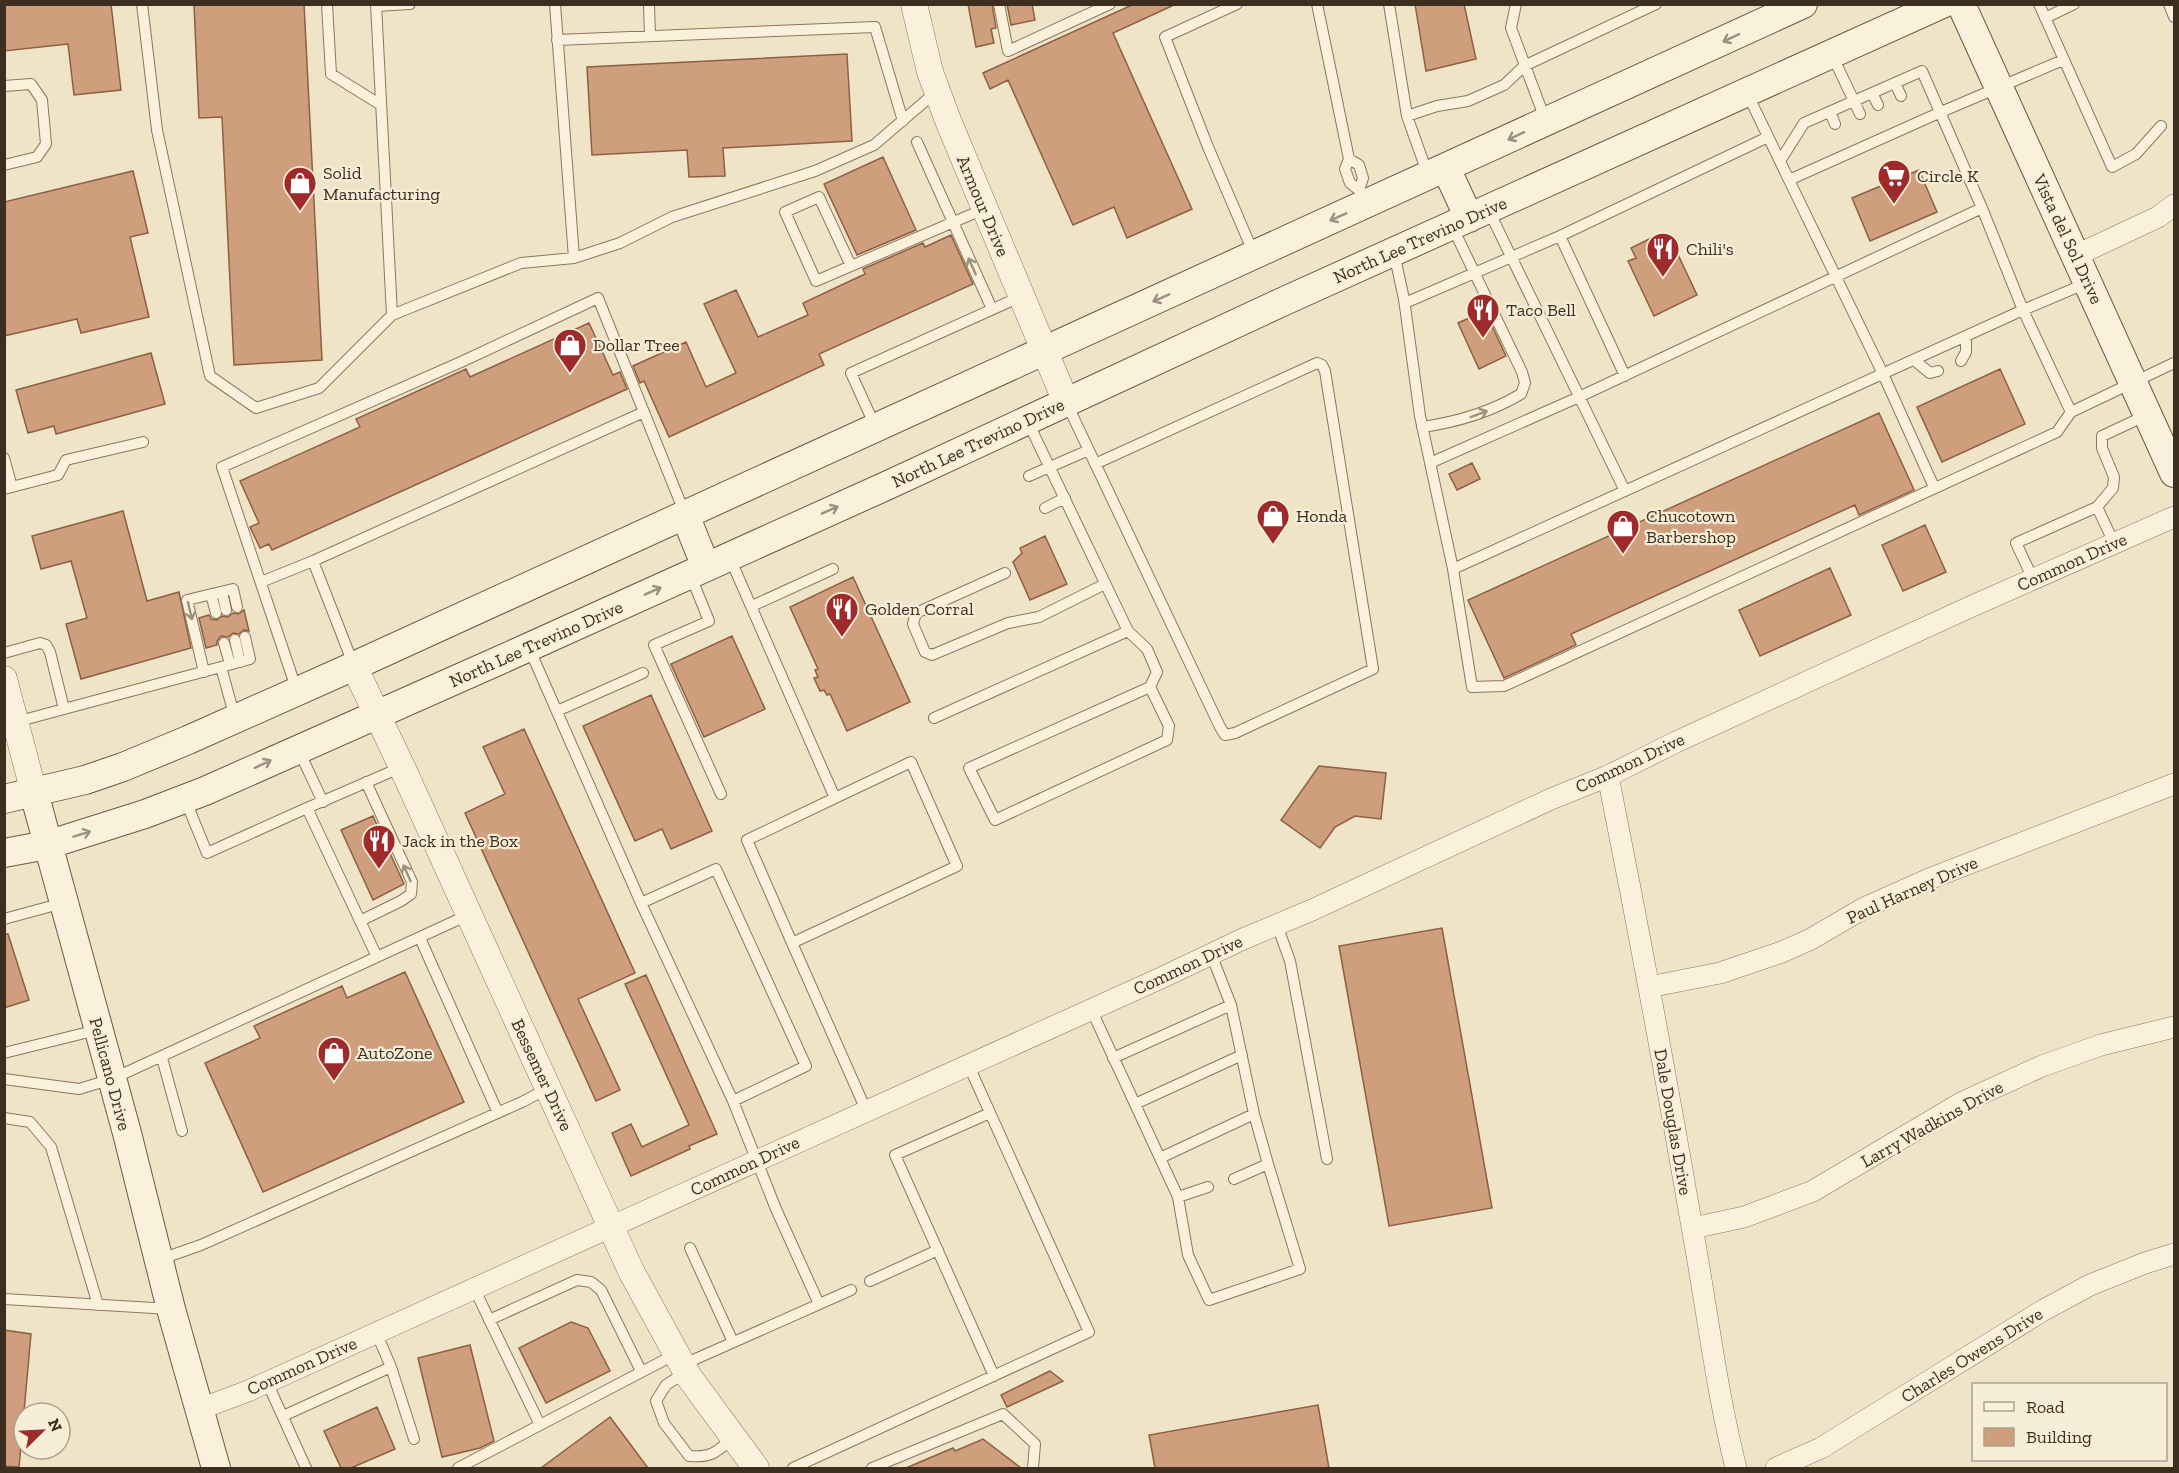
<svg xmlns="http://www.w3.org/2000/svg" width="2179" height="1473" viewBox="0 0 2179 1473" font-family="'Zilla Slab',serif">
<style>
.building{fill:#cf9f7d;stroke:#8d5f41;stroke-width:1.5}
.lines{fill:none;stroke-linecap:round;stroke-linejoin:round}
.service-casing{stroke:#8d765c;stroke-width:12}
.minor-casing{stroke:#8d765c;stroke-width:22}
.tertiary-casing{stroke:#8d765c;stroke-width:27}
.secondary-casing{stroke:#6f573f;stroke-width:30}
.service{stroke:#faf1dc;stroke-width:10}
.minor{stroke:#faf1dc;stroke-width:21}
.tertiary{stroke:#faf1dc;stroke-width:26}
.secondary{stroke:#faf1dc;stroke-width:28}
.oneway{stroke:#9c907e}
.labels{text-anchor:middle;dominant-baseline:central;stroke-width:4.5;stroke-linejoin:round;paint-order:stroke}
.poi-label{font-size:18px;fill:#3d2e20;stroke:#f7eed8;text-anchor:start}
.street-label{font-size:18px;fill:#3d2e20;stroke:#f7eed8}
</style>
<rect width="100%" height="100%" fill="#f0e4c8"/>
<path class="building" d="M4,4H111L121,90L74,95L68,44L4,51Z
M194,4H304L322,360L234,365L222,117L199,118Z
M968,4H992L996,28L991,29L994,43L976,47Z
M1007,4H1032L1035,20L1011,25Z
M1134,4H1176L1113,33L1192,209L1127,238L1114,207L1073,225L1008,80L990,89L983,73Z
M1415,4H1464L1476,59L1426,71Z
M847,54L852,141L723,148L725,176L689,177L687,150L592,155L587,67Z
M883,157L916,230L857,255L824,184Z
M1919,170L1937,212L1870,241L1852,198Z
M133,171L148,233L130,237L149,317L81,333L77,319L4,336V202Z
M951,235L973,284L819,354L824,365L669,437L644,381L640,383L633,366L686,342L706,387L736,373L704,304L736,290L758,337L808,315L803,303L865,274L863,269L923,243L925,247Z
M1657,235L1662,246L1672,242L1697,295L1654,316L1628,261L1636,258L1631,248Z
M1485,311L1506,356L1479,369L1458,323Z
M589,323L613,375L620,372L627,389L272,550L269,544L260,548L250,527L259,523L240,481L360,427L356,419L466,369L470,377Z
M151,353L165,404L56,434L54,426L28,433L16,390Z
M2000,369L2025,424L1942,462L1917,407Z
M1879,413L1914,490L1859,515L1855,505L1571,634L1576,645L1504,678L1468,600Z
M1472,463L1480,479L1457,490L1449,474Z
M123,511L147,601L179,592L191,648L81,679L66,624L87,618L71,561L41,569L32,536Z
M1925,525L1946,572L1903,591L1882,545Z
M1045,536L1067,584L1030,600L1013,562L1022,553L1020,548Z
M1830,568L1851,615L1760,656L1739,610Z
M853,577L910,702L847,731L830,694L827,695L824,690L820,691L814,678L818,677L815,670L818,669L790,607Z
M244,610L249,631L244,630L239,634L233,633L228,637L221,636L217,641V645L206,648L199,618L209,615L211,619L217,620L222,616L228,617L233,613L239,614Z
M732,636L765,709L704,737L671,664Z
M651,695L712,831L671,849L662,829L635,841L583,726Z
M524,729L635,973L578,999L620,1090L596,1101L465,813L505,794L483,747Z
M1319,766L1386,773L1381,819L1355,816L1335,827L1320,848L1281,820Z
M373,816L404,884L373,900L341,830Z
M1442,928L1492,1208L1389,1226L1339,946Z
M4,934H8L29,1000L4,1008Z
M405,972L464,1102L263,1192L205,1063L260,1038L254,1026L342,986L347,998Z
M646,975L717,1134L689,1146L690,1149L631,1176L612,1133L631,1124L642,1147L689,1125L625,984Z
M571,1322L588,1328L610,1371L546,1403L519,1348Z
M4,1330L31,1334L19,1467L4,1466Z
M470,1345L494,1441L480,1448L442,1457L418,1358Z
M1050,1371L1063,1381L1007,1407L1001,1395Z
M1318,1405L1329,1468H1155L1149,1435Z
M377,1407L395,1449L351,1468H341L324,1431Z
M610,1417L648,1468H541Z
M983,1439L1021,1468H906L953,1448L955,1451Z"/>
<g class="lines">
<g class="service-casing">
<path id="service" d="M142,4L157,130L210,376L256,408L319,388L392,315L521,263L574,258L620,243L672,217L815,171L874,145L937,91
M327,4L331,74L381,105
M376,4L392,315
M555,4L574,258
M649,4L650,36
M999,4L1008,51L1110,4
M1237,4L1165,37L1208,147L1254,254
M1317,4L1349,159L1345,169L1350,183L1359,190L1365,203
M1389,4L1407,116
M1516,4L1511,28L1545,119
M2039,4L2112,167L2136,154L2161,126
M2169,4L2174,17
M376,6L410,4
M2045,18L2074,4
M557,40L875,27L903,121
M1832,55L1860,114
M1895,83L1901,96
M4,86L31,84L42,100L46,144L37,157L4,165
M1747,93L1789,180L1941,112L2063,60
M1872,93L1878,105
M1830,112L1835,124
M917,142L992,309
M1349,159L1359,165L1363,178L1359,190
M1780,161L1804,123L1922,71L1982,208L2023,310L2071,412L2174,363
M1428,175L1407,116L1437,106L1468,101L1504,85L1524,66L1656,4
M1789,180L1883,374L1934,487
M1489,211L1625,491
M1560,236L1625,376
M1394,253L1404,299L1420,416L1453,569L2023,310L2087,283
M851,266L819,197L785,212L816,281L984,209
M1405,303L1560,236L1768,137
M1914,360L1930,373L1938,371
M1961,361L1966,352V336
M1066,402C1117,511 1169,619 1220,727L1225,735L1235,733L1373,669L1325,371L1322,365L1317,363L1095,464
M875,426L851,373L1022,296
M1422,427C1458,422 1489,413 1521,394L1525,383L1522,372L1452,226
M4,458L12,487
M1430,463L1579,397L1982,208
M1029,476L1089,450
M4,489L58,475L66,460L143,442
M2097,507L2114,543
M1045,508L1065,498
M729,556L835,798L747,840L792,943L957,866L911,762L835,798
M1453,569L1472,687L1504,686L2057,432L2071,412
M1005,573L916,613L913,624L925,652L932,655L1008,623L1039,617L1105,584
M690,574L709,621L654,645L721,794
M2033,579L2016,543L2097,507L2113,488L2114,477L2102,448V436L2147,415
M261,582L313,561
M222,592L226,610
M211,594L216,613
M752,606L833,569
M1128,631L1147,649L1157,672L1150,687L1169,726L1167,740L995,820L969,768L1150,687
M235,640L240,662
M224,643L230,664
M529,648L641,903L733,1101L776,1209L819,1304
M4,653L40,643L46,645L50,652L64,709L16,722
M354,666L313,561L644,412
M221,667L250,659L245,637
M204,672L187,600L233,589L237,607
M297,691L222,467L461,362L598,298L685,514
M64,709L221,667L235,718
M557,711L643,673
M934,718L1128,631L1027,420
M299,751L323,802
M185,799L207,853L307,808
M641,903L716,869L806,1066L733,1101
M4,919L63,903
M360,921L401,901L411,894L412,882L366,782
M1277,925L1290,961L1327,1159
M420,938L498,1113
M792,943L866,1110
M1211,954L1231,1005
M377,957L307,808L402,767
M1091,1009L1178,1197L1208,1187
M4,1053L97,1030
M162,1058L182,1131
M1113,1058L1231,1005L1254,1114L1268,1164L1234,1179
M4,1079L79,1089L112,1079L468,915
M1135,1104L1242,1055
M990,1113L895,1155L994,1376
M4,1118L30,1122L51,1147L98,1305
M1160,1158L1254,1114
M1178,1197L1188,1255L1209,1300L1300,1269L1268,1164
M690,1248L733,1342
M161,1259L201,1245L522,1102L547,1089
M870,1281L938,1250
M474,1288L540,1425L676,1354
M4,1299L170,1309
M489,1320L577,1280L591,1282L601,1290L641,1371
M682,1365L851,1290
M391,1367L414,1439
M686,1372L666,1385L656,1401L664,1423L689,1456C712,1458 716,1452 733,1438
M267,1382L306,1468
M283,1416L391,1367L376,1332
M458,1468L540,1425
M793,1468L1089,1332L968,1064
M872,1468L1003,1414L1035,1444L1033,1468"/>
</g>
<g class="minor-casing">
<path id="minor" d="M2075,256L2158,217L2174,205
M1608,776C1638,926 1666,1076 1692,1227C1707,1308 1716,1389 1736,1468
M1649,987L1720,973L1782,952L1811,939L1864,908L1929,879L2174,784
M1693,1228L1744,1217L1813,1191L1961,1103L2042,1066L2101,1045L2174,1027
M200,1409L248,1391L1161,978L1243,939L1312,910L1551,799L1608,776L1676,742L1970,607L2174,517
M1776,1468L1821,1448L2042,1311L2090,1285L2145,1263L2174,1254"/>
</g>
<g class="tertiary-casing">
<path id="tertiary" d="M914,4L930,72L949,123L1066,402
M354,666L402,767L631,1271L689,1377L756,1468
M4,679L34,793"/>
</g>
<g class="secondary-casing">
<path id="secondary" d="M1961,4L2174,473
M1446,168L1469,218
M685,515L706,567
M34,793L127,1133L171,1309L216,1468
M4,799L85,780L123,767L188,740L354,666L1803,4
M4,853L47,845L85,833L145,814L205,791L498,661L886,486L1280,303L1942,4"/>
</g>
<use href="#service" class="service"/>
<use href="#minor" class="minor"/>
<use href="#tertiary" class="tertiary"/>
<use href="#secondary" class="secondary"/>
</g>
<defs><path id="oneway-shaft" d="M-6 0H5M1.5-3L5.5 0L1.5 3" fill="none" stroke-width="1.6" stroke-linecap="round" stroke-linejoin="round" transform="scale(1.5)"/></defs>
<g class="oneway">
<use href="#oneway-shaft" transform="translate(1731 38) rotate(155)"/>
<use href="#oneway-shaft" transform="translate(1516 136) rotate(155)"/>
<use href="#oneway-shaft" transform="translate(1338 217) rotate(156)"/>
<use href="#oneway-shaft" transform="translate(972 266) rotate(-114)"/>
<use href="#oneway-shaft" transform="translate(1161 298) rotate(156)"/>
<use href="#oneway-shaft" transform="translate(1479 414) rotate(-20)"/>
<use href="#oneway-shaft" transform="translate(830 510) rotate(-24)"/>
<use href="#oneway-shaft" transform="translate(653 591) rotate(-24)"/>
<use href="#oneway-shaft" transform="translate(190 611) rotate(77)"/>
<use href="#oneway-shaft" transform="translate(263 764) rotate(-25)"/>
<use href="#oneway-shaft" transform="translate(82 834) rotate(-17)"/>
<use href="#oneway-shaft" transform="translate(407 873) rotate(-114)"/>
</g>
<defs>
<g id="supermarket-pin" transform="scale(1.725)"><path d="M0 17L-7.5 6A9.5 9.5 0 1 1 7.5 6Z" fill="#9e2a2b" stroke="#f7eed8"/><path d="M-6-5.5h2.5l.6 2H6L4.5 2H-2.5L-4.4-4H-6ZM-1.5 3.2a1.3 1.3 0 1 0 .1 0ZM3 3.2a1.3 1.3 0 1 0 .1 0Z" fill="#fff"/></g>
<g id="shop-pin" transform="scale(1.725)"><path d="M0 17L-7.5 6A9.5 9.5 0 1 1 7.5 6Z" fill="#9e2a2b" stroke="#f7eed8"/><path d="M-5-2.5h2.3a2.7 3.5 0 0 1 5.4 0H5L5.5 6h-11ZM-1.5-2.5h3a1.5 2.3 0 0 0-3 0Z" fill="#fff"/></g>
<g id="restaurant-pin" transform="scale(1.725)"><path d="M0 17L-7.5 6A9.5 9.5 0 1 1 7.5 6Z" fill="#9e2a2b" stroke="#f7eed8"/><path d="M-5-6h1v4h1v-4h1v4h1v-4h1v5L-1.5 .5V6h-2V.5L-5-1ZM5-6V6H3V1.5H1.5Q1.5-4 5-6Z" fill="#fff"/></g>
</defs>
<g fill-rule="evenodd">
<use href="#supermarket-pin" x="1894" y="176"/>
<use href="#shop-pin" x="300" y="183"/>
<use href="#restaurant-pin" x="1663" y="249"/>
<use href="#restaurant-pin" x="1483" y="310"/>
<use href="#shop-pin" x="570" y="345"/>
<use href="#shop-pin" x="1273" y="516"/>
<use href="#shop-pin" x="1623" y="526"/>
<use href="#restaurant-pin" x="842" y="609"/>
<use href="#restaurant-pin" x="379" y="841"/>
<use href="#shop-pin" x="334" y="1053"/>
</g>
<g class="labels">
<g class="poi-label">
<text x="323" y="173">Solid<tspan x="323" dy="21">Manufacturing</tspan></text>
<text x="1917" y="176">Circle K</text>
<text x="1686" y="249">Chili's</text>
<text x="1506" y="310">Taco Bell</text>
<text x="593" y="345">Dollar Tree</text>
<text x="1296" y="516">Honda</text>
<text x="1646" y="516">Chucotown<tspan x="1646" dy="21">Barbershop</tspan></text>
<text x="865" y="609">Golden Corral</text>
<text x="402" y="841">Jack in the Box</text>
<text x="357" y="1053">AutoZone</text>
</g>
<g class="street-label">
<text transform="translate(983 206) rotate(67)">Armour Drive</text>
<text transform="translate(2068 239) rotate(65)">Vista del Sol Drive</text>
<text transform="translate(1420 240) rotate(-24)">North Lee Trevino Drive</text>
<text transform="translate(978 443) rotate(-25)">North Lee Trevino Drive</text>
<text transform="translate(2072 562) rotate(-24)">Common Drive</text>
<text transform="translate(536 644) rotate(-24)">North Lee Trevino Drive</text>
<text transform="translate(1630 763) rotate(-25)">Common Drive</text>
<text transform="translate(1912 890) rotate(-24)">Paul Harney Drive</text>
<text transform="translate(1188 965) rotate(-25)">Common Drive</text>
<text transform="translate(110 1074) rotate(75)">Pellicano Drive</text>
<text transform="translate(542 1075) rotate(65)">Bessemer Drive</text>
<text transform="translate(1673 1122) rotate(80)">Dale Douglas Drive</text>
<text transform="translate(1932 1124) rotate(-29)">Larry Wadkins Drive</text>
<text transform="translate(745 1166) rotate(-25)">Common Drive</text>
<text transform="translate(1972 1355) rotate(-32)">Charles Owens Drive</text>
<text transform="translate(302 1366) rotate(-24)">Common Drive</text>
</g>
</g>
<rect width="2179" height="1473" fill="none" stroke="#3d2e20" stroke-width="12"/>
<rect x="1972" y="1383" width="195" height="78" fill="#f7eed8" stroke="#ada18e" stroke-width="1.5"/>
<rect x="1984" y="1402" width="30" height="9" fill="#faf1dc" stroke="#ada18e" stroke-width="1.5"/>
<text x="2026" y="1413" font-size="18" fill="#3d2e20">Road</text>
<rect x="1984" y="1428" width="30" height="18" fill="#cf9f7d" stroke="#ada18e" stroke-width="1.5"/>
<text x="2026" y="1443" font-size="18" fill="#3d2e20">Building</text>
<g transform="translate(42 1431) rotate(66)"><circle r="28" fill="#f7eed8" stroke="#ada18e" stroke-width="1.5"/>
<path d="M0-4.5L10 22L0 15L-10 22Z" fill="#9e2a2b"/>
<text y="-9" font-size="16" font-weight="bold" text-anchor="middle" fill="#3d2e20">N</text>
</g>
</svg>
